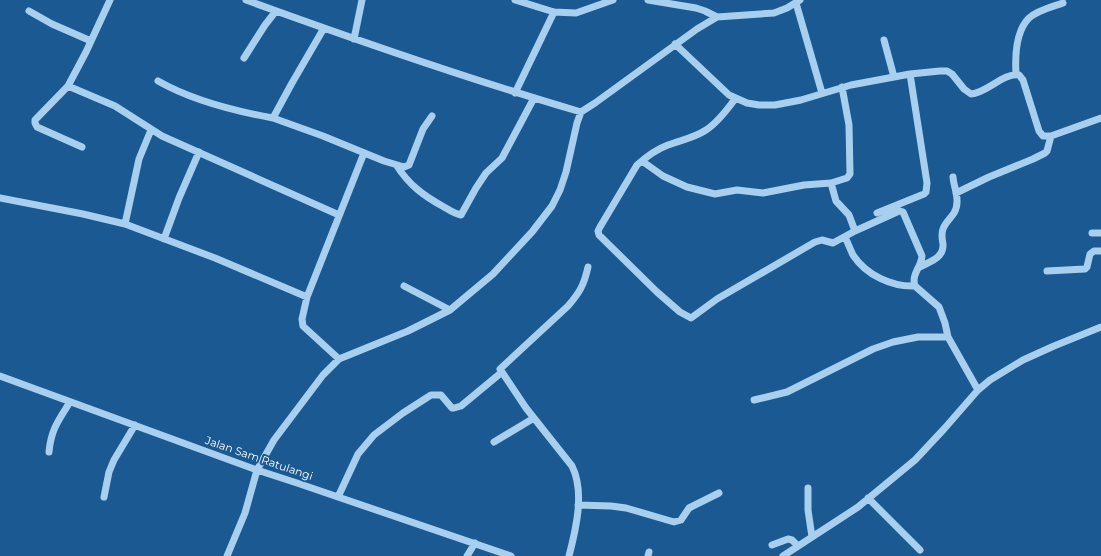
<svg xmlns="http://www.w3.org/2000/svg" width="1101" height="556" viewBox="0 0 1101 556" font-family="Montserrat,sans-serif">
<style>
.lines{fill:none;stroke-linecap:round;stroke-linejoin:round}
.minor{stroke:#a9cfef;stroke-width:7}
.labels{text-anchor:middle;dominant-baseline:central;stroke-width:4;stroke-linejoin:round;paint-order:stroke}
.street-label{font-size:11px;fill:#fff;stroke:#1a5992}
</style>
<rect width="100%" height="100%" fill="#1a5992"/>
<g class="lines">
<path class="minor" d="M110,0L86,52L68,86L115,106L162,136L339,215
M246,0C356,40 468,79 581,112L595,103L697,29L717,17L774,13L787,8L800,0
M515,0L554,12L576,13L613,0
M648,0L696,8L705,11L717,17
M796,3L822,93
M29,11L52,24L91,41
M324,28L292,83L273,118L323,136L384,161L404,167L409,165L423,129L432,116
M354,39L362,0
M884,40L894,77
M675,44L729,95L747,103L759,105H775L801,100L851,85L910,74L940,71H947L952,74L964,89L971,94C987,93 1004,72 1019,75L1023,80L1039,131L1043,136H1051L1101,118
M244,58L265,25L276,11
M1016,74C1015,57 1016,31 1029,18C1038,10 1052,7 1063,3
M158,81C193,101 234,111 273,118
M68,86L35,120V123L37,127L82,147
M842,87L849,125L850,174L847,178L831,183L836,201L849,215L855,231L897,212L900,211L903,212L922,256C921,268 911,274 915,286L939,307L945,323L948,337L978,390
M515,93L554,12
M735,99C727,110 717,123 706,130C694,138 681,140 668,145C657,149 646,157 637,165L600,227L598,231L599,235L657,292L680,312L691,318L717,299L815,242L822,240L833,243L855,231
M642,161L663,176L687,187L715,194L737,190L763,193L804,185L831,183
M397,166C409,185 424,196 444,207C449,210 455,214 461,215L476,188L486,173L502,158L534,98
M956,193L989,177L1033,159L1045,153L1047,151L1051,136
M0,198L83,214L125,224L215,258L307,297
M877,213L924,194L926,192L927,183L910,74
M125,224L139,159L151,130
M1092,233H1101
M845,237C848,243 850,249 853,255C866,275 892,287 915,286
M164,239L179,198L199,152
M918,268C928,262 944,259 943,244C942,239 941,234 943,229C945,223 951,218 954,213C961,201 954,189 953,177
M1047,271L1085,269L1087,267L1090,254L1094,251H1101
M404,286L450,310
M339,359L303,326L302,319L307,297L364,153
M0,376L257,470L297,483L511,556
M754,400L787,392L873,349L893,342L918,337H948
M494,442L534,418
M49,452C51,430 58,421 70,402
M808,488V510L812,537
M104,497L109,472L114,460L135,425
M338,497L358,454L374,435L403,413L431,395H441L452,408H454L461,406L502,372
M868,498L920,550
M578,505L611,506L626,508L674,522L681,520L689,508L719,493
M772,545L788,539L792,540L798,546
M227,556L245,513L257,470L274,440L323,375L339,359L408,331L450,310L493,274L532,232L552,206L560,190L566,172L577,123L581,112
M467,556L475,543
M569,556C576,529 585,492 572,466L526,408L500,369L568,306C580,292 584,285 588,267
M648,556L649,552
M783,556L858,507L915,460L944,429L978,390L990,380L1023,360L1054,346L1101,327"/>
</g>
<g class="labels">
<g class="street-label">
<text transform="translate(259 458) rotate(19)">Jalan Sam Ratulangi</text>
</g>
</g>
</svg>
